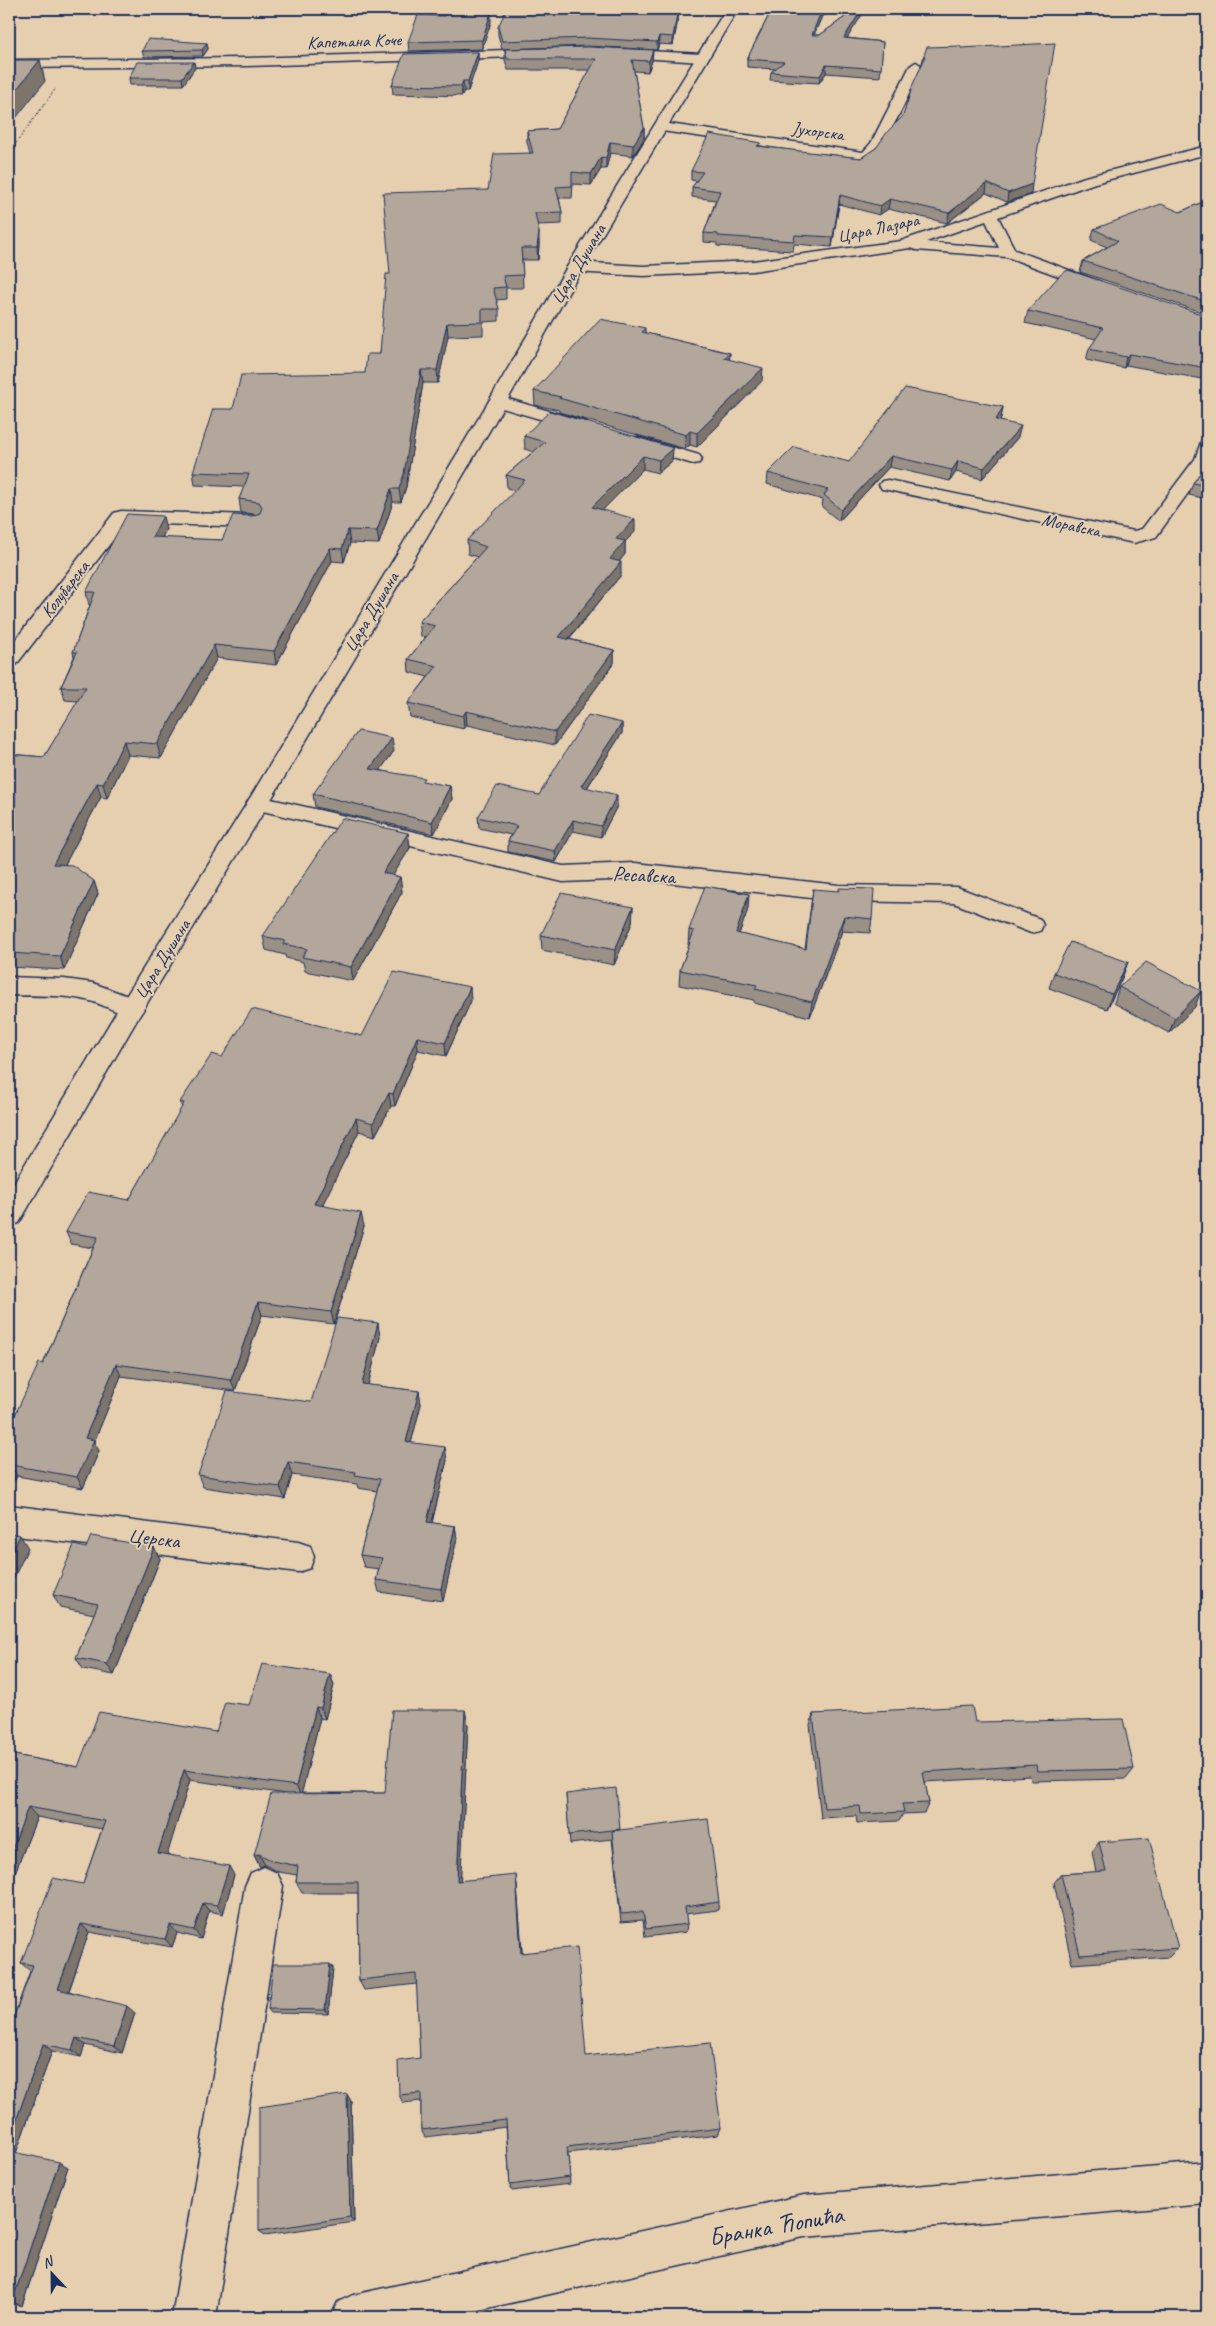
<svg xmlns="http://www.w3.org/2000/svg" width="1216" height="2326" viewBox="0 0 1216 2326" font-family="Caveat,sans-serif">
<style>
.lines{fill:none;stroke-linecap:round;stroke-linejoin:round}
.minor-casing{stroke:#1b2f5e;stroke-width:3}
.major-casing{stroke:#1b2f5e;stroke-width:3}
.path{stroke:#1b2f5e;stroke-width:1;stroke-dasharray:2 2;stroke-linecap:butt}
.minor{fill:#e6cfaf;fill-rule:evenodd}
.major{fill:#e6cfaf;fill-rule:evenodd}
.wall{fill:#9a9085;stroke:#1b2f5e}
.shaded-wall{fill:#7d756c;stroke:#1b2f5e}
.building{fill:#b3a79b;stroke:#1b2f5e}
.labels{text-anchor:middle;dominant-baseline:central;stroke-width:4;stroke-linejoin:round;paint-order:stroke}
.far-street-label{font-size:18px;fill:#1b2f5e;stroke:#e6cfaf}
.street-label{font-size:21px;fill:#1b2f5e;stroke:#e6cfaf}
.near-street-label{font-size:25px;fill:#1b2f5e;stroke:#e6cfaf}
</style>
<rect width="100%" height="100%" fill="#e6cfaf"/>
<filter id="ink" filterUnits="userSpaceOnUse"><feTurbulence type="fractalNoise" baseFrequency=".02" numOctaves="2"/><feDisplacementMap in="SourceGraphic" scale="10" xChannelSelector="R" yChannelSelector="G"/><feConvolveMatrix kernelMatrix="1 2 1 2 8 2 1 2 1" color-interpolation-filters="sRGB"/></filter>
<g filter="url(#ink)">
<g class="lines">
<g class="minor-casing">
<path id="minor" d="M542,49L546,50L548,53L546,56L247,66L9,68V60L247,58Z
M615,49L701,54L707,58L701,62L611,56L609,53L611,50Z
M916,62L922,66C914,83 882,157 867,161L662,131L655,127L662,123L863,152L871,143L910,66Z
M1207,146V154L1095,183L998,217L1015,250L1101,282L1104,285L1101,288L1096,290L1007,257L916,250L910,248L753,271L643,276L575,272L567,267L575,262L643,266L753,261L901,241L1085,177ZM986,221L999,248L926,242Z
M498,396L587,422L590,426L587,430L581,431L492,405L489,401L492,397Z
M637,437L699,455L702,459L699,463L693,464L631,446L628,442L631,438Z
M1207,441V467L1156,537L1134,543L888,490L882,489L879,485L882,481L888,480L1134,531L1142,529L1195,459L1201,442Z
M121,511L254,515L261,517L263,521L261,525L254,527L126,523L16,665L9,667V648L114,513Z
M258,796L563,866L635,863L839,885L957,887L1040,919L1043,925L1040,931L1031,933L954,903L839,901L635,879L563,882L250,808L247,803L250,798Z
M9,977L64,979L93,983L141,1001L145,1007L141,1013C123,1019 107,1005 90,1001C64,994 35,996 9,995Z
M9,1505L298,1542L310,1546L314,1557L310,1568L298,1572L9,1535Z
M264,1867L277,1873L283,1886L216,2317H172L245,1886L251,1873Z
M1207,2162V2204L804,2237L448,2317H331L338,2302L353,2295L804,2195Z"/>
</g>
<g class="major-casing">
<path id="major" d="M726,9H738L583,267L507,401L269,803L141,1013L19,1223L9,1226V1191L123,1001L247,803L489,401L567,267Z"/>
</g>
<path class="path" d="M9,153L56,88"/>
<use href="#minor" class="minor"/>
<use href="#major" class="major"/>
</g>
<path class="wall" d="M544,9H680L673,45L659,44L657,50L588,46L502,49L498,35V27L542,12Z
M772,9H825L814,35H820L856,9H863V13L847,38L883,42L880,77L826,73L819,83L770,80L771,72L775,69L747,67V59Z
M444,16L491,22L482,49L409,51L408,42Z
M207,43L208,49L203,56L144,57L142,51Z
M505,49L653,50L652,61L648,72L634,71L644,128V139L633,156L610,153L606,169H601L591,185L573,184L572,198H559L562,212V224L537,225L539,244L538,260H522L523,288H506V299L496,300L499,309V321L483,322V335L448,336L438,383H423L406,487L401,502H393L379,544L350,543L344,562L332,561L276,665L217,658L161,758L128,755L107,798L101,797L65,864L94,881L98,894L64,970L9,967V754L44,757L78,701L65,700L61,687L74,657L73,652L90,605H89L86,592L166,529L162,538L222,540L252,516L255,514L241,513L239,499L244,487L195,485L193,472L233,409L365,373L380,354L390,274L530,153L527,142V131L557,129L590,70H508L505,60Z
M478,52V61L468,91H464L462,96L393,94L392,85Z
M924,55L1031,194L1007,202L986,193L947,223L888,209L879,215L839,204L832,247L794,244L793,251L717,246V243L704,242V233L716,200L692,197V187L697,181L691,180V171L761,147L861,158L876,148L903,116L922,63Z
M194,62L195,68L183,85H130L129,78Z
M1207,200V314L1080,272L1083,261L1107,247L1091,240L1094,229L1180,212Z
M1028,311L1207,316V380L1126,365L1124,368L1086,360L1089,349L1096,339L1025,323Z
M645,328V333L730,353L729,360L762,381L697,447L690,445L685,449L559,412V410L535,405L534,391Z
M1003,407L1001,418L1000,420L1018,437L982,479L956,472L950,481L889,467L839,521L822,507L823,500L767,484L768,473L849,462Z
M524,436L673,448L672,461L658,473L643,469L602,510L635,532L625,542V554L619,562L621,575L569,639L614,650V663L555,745L467,725L464,729L410,717L408,703L428,677L409,672L408,659L426,637L421,636L419,622L477,557L468,554L467,540L516,491L507,488L506,475L533,452L525,449Z
M1207,463V499L1189,495L1193,483Z
M622,723V733L587,788L617,806L601,837L573,831L556,862L508,852V841L511,835L479,828L478,817L539,795Z
M394,751L380,770L424,782L450,786L452,799L434,834L315,807L313,794Z
M408,833L410,848L393,875L400,877L402,892L353,981L305,971L303,962L286,958L285,955L266,950L263,936Z
M813,889L872,919L870,933L842,931L810,1017L754,1003V1000L679,985L680,970L689,945H688L689,930L748,909L739,934L805,949Z
M633,907L632,923L614,965L542,950L541,935Z
M1128,962L1122,978L1107,1009L1049,988L1054,973Z
M1119,987L1195,1007L1169,1033L1114,1003Z
M471,1001L446,1056L418,1050L395,1106H391L375,1136L359,1131L322,1205L364,1226L334,1324L262,1315L235,1391L121,1376L94,1442L99,1451L83,1488L17,1476L15,1480L9,1479V1428L43,1364L93,1248L71,1244L66,1232L129,1200L182,1108L180,1102L222,1057L362,1036Z
M380,1337L368,1385L419,1391L421,1404L411,1443L447,1460L432,1523L455,1526L457,1538L443,1601L379,1592L376,1580L379,1569L364,1567L360,1555L377,1491L358,1488L357,1484L292,1475L285,1499L203,1487L198,1475L311,1402Z
M154,1547L160,1559L114,1675L83,1669L76,1658L94,1614L60,1607L53,1595L86,1548Z
M330,1674L334,1685L325,1719L320,1718L301,1793H385L468,1724L460,1881L517,1886L522,1953L586,2056L721,2128L718,2135L568,2153L570,2184L512,2191L510,2185L506,2127L425,2137L421,2130V2101L403,2103L399,2095L420,2058L417,1984L364,1990L359,1980L358,1893H302L296,1882L297,1875L279,1872L265,1865L260,1867L254,1855L286,1794L190,1780L167,1854L234,1875L223,1914L209,1911L201,1939L177,1933L172,1947L89,1932L69,1991L135,2013L122,2053L85,2045L81,2057L52,2051L16,2153L68,2167L22,2306L9,2303V2030L30,1971L21,1963L83,1884L102,1829L37,1817L14,1875L9,1874V1754L78,1767L216,1732L249,1705Z
M813,1714L975,1722L1134,1769L1126,1779L1031,1781L1030,1776L925,1782L929,1803L924,1813L903,1814L899,1821L857,1823L856,1816L821,1818L810,1725Z
M566,1794L620,1830L719,1902L718,1910L685,1914L687,1924L686,1932L645,1937L643,1920L621,1922L612,1839L570,1844Z
M1099,1842L1178,1948L1169,1957L1072,1964L1054,1883L1061,1874L1096,1872L1092,1852Z
M330,1964L333,1968L328,2014L271,2013L268,2009Z
M351,2101L354,2222L265,2235L259,2231Z"/>
<path class="shaded-wall" d="M678,9H680L673,45V37Z
M822,9H825L811,42L812,35Z
M862,9H863V13L843,45L844,38Z
M491,13V22L482,49V40Z
M659,36V44L657,50V42Z
M207,43L208,49L203,56L202,50Z
M653,50L652,61L648,72L649,61Z
M478,52V61L468,91V81Z
M40,60L45,81L9,127V99Z
M194,62L195,68L183,85L182,78Z
M826,65V73L819,83L820,76Z
M463,81L464,91L462,96L461,86Z
M644,128V139L633,156V145Z
M610,142V153L606,169V158Z
M601,157V169L591,185V174Z
M987,183L986,193L947,223L949,213Z
M1032,184L1031,194L1007,202L1008,193Z
M840,195L839,204L832,247L833,237Z
M890,199L888,209L879,215L880,206Z
M539,232V244L538,260L537,248Z
M447,323L448,336L438,383L437,370Z
M730,353L729,366L724,358Z
M1129,354L1126,365L1124,368L1126,357Z
M763,368L762,381L697,447V433Z
M421,370L423,383L406,487L401,502L399,489Z
M1003,407L1001,418L994,431L996,420Z
M1021,426L1018,437L982,479L984,468Z
M690,431V445L685,449L686,435Z
M673,448L672,461L658,473L659,460Z
M643,456V469L592,521V507Z
M891,456L889,467L839,521L841,510Z
M958,461L956,472L950,481L952,470Z
M391,489L393,502L379,544L377,531Z
M163,516L166,529L156,551L152,537Z
M635,519V532L625,542V554L610,573V559L616,539Z
M348,530L350,543L344,562L342,549Z
M330,548L332,561L276,665L274,651Z
M621,562V575L559,650V637Z
M214,645L217,658L161,758L157,744Z
M614,650V663L555,745V732Z
M466,711L467,725L464,729L463,716Z
M622,723V733L581,797V786Z
M392,738L394,751L372,782L370,769Z
M124,741L128,755L107,798L103,784Z
M97,783L101,797L58,877L53,864Z
M450,786L452,799L434,834L432,822Z
M617,795V806L601,837V826Z
M573,820V831L556,862L555,851Z
M408,833L410,848L385,888L383,873Z
M400,877L402,892L353,981L351,967Z
M94,881L98,894L64,970L60,956Z
M749,894L748,909L734,948L736,933Z
M633,907L632,923L614,965L615,950Z
M844,916L842,931L810,1017L812,1002Z
M1128,962L1122,978L1107,1009L1112,994Z
M470,987L471,1001L446,1056L445,1043Z
M1201,991L1195,1007L1169,1033L1175,1018Z
M417,1037L418,1050L395,1106L393,1094Z
M389,1093L391,1106L375,1136L373,1123Z
M356,1118L359,1131L317,1216L314,1204Z
M361,1213L364,1226L334,1324L331,1312Z
M258,1302L262,1315L235,1391L231,1380Z
M378,1323L380,1337L365,1397L362,1384Z
M116,1364L121,1376L94,1442L99,1451L83,1488L77,1477L85,1438Z
M419,1391L421,1404L408,1455L406,1442Z
M445,1447L447,1460L429,1534L427,1522Z
M288,1462L292,1475L285,1499L280,1487Z
M11,1465L17,1476L15,1480L9,1469Z
M455,1526L457,1538L443,1601L441,1589Z
M20,1535L28,1548L9,1588V1559Z
M154,1547L160,1559L114,1675L107,1664Z
M330,1674L334,1685L325,1719L321,1708Z
M316,1707L320,1718L301,1796L296,1786Z
M465,1710L468,1724L460,1892L457,1881Z
M184,1770L190,1780L165,1862L158,1853Z
M28,1807L37,1817L14,1875L9,1869V1858Z
M259,1854L265,1865L260,1867L254,1855Z
M229,1866L234,1875L223,1914L217,1905Z
M516,1875L517,1886L523,1963L521,1953Z
M203,1903L209,1911L201,1939L194,1930Z
M81,1924L89,1932L67,1996L58,1989Z
M170,1925L177,1933L172,1947L165,1939Z
M330,1964L333,1968L328,2014L325,2010Z
M127,2006L135,2013L122,2053L114,2046Z
M76,2038L85,2045L81,2057L72,2050Z
M43,2044L52,2051L15,2156L9,2153V2141Z
M347,2094L351,2101L354,2222L350,2217Z
M59,2162L68,2167L22,2306L12,2302Z"/>
<path class="building" d="M544,9H678L673,37L659,36L657,42L588,38L502,41L498,27L506,10L542,12Z
M772,9H822L812,35H820L856,9H862L844,38L883,42L881,69L826,65L820,76L771,72L784,62L747,59Z
M446,11L491,13L482,40L408,42L418,15L444,16Z
M148,39L207,43L202,50L142,51Z
M1055,43L1032,184L1008,193L987,183L949,213L890,199L880,206L840,195L833,237L795,235L794,241L718,236V234L704,233L720,191L692,187L703,172L691,171L709,134L761,143L757,146L861,158L876,148L888,131L903,116L913,84L925,58L924,55L927,47L960,46L961,48Z
M588,47L653,50L649,61L632,60L644,128L633,145L610,142L606,158L601,157L591,174L572,172V186L556,187L562,212L535,213L539,232L537,248H521L523,275L503,276L506,287L493,288L499,309H482V322L447,323L437,370H421L404,474L399,489H391L377,531L348,530L342,549L330,548L274,651L214,645L157,744L124,741L103,784L97,783L53,864L72,865L94,881L60,956L9,953V813L12,808H9V754L44,757L86,687H61L77,652H73L95,592H86L127,514L163,516L152,537L222,540L233,515L252,516L260,513L262,507L259,502L239,499L249,474L193,472L213,409H233L241,375L365,373L367,354H380L386,274H390L383,193L488,190L494,154L533,153L527,131L557,129L596,59H507L505,49Z
M478,52L468,81H463L461,86L392,85L404,54Z
M9,60H40L9,99Z
M137,62H194L182,78H129Z
M1207,200V302L1083,261L1118,241L1094,229L1161,204L1180,212Z
M1068,270L1207,316V368L1129,354L1126,357L1089,349L1103,328L1028,311L1060,275Z
M600,319L645,328L642,332L730,353L724,358L763,368L697,433L690,431L686,435L559,398L561,397L534,391Z
M905,388L1003,407L996,420L1021,426L984,468L958,461L952,470L891,456L841,510L824,495L828,490L768,473L794,447L849,462Z
M550,411L673,448L659,460L643,456L592,507L635,519L616,539L625,541L610,559L621,562L559,637L614,650L555,732L466,711L463,716L408,703L437,666L408,659L435,626L419,622L486,547L467,540L525,480L506,475L545,442L524,436Z
M1207,463V486L1193,483Z
M588,715L622,723L581,786L617,795L601,826L573,820L555,851L508,841L517,826L478,817L497,786L539,795Z
M358,731L392,738L370,769L424,778L422,781L450,786L432,822L313,794Z
M342,818L408,833L383,873L400,877L351,967L302,957L307,949L283,944L285,941L263,936Z
M705,886L749,894L736,933L806,949L813,889L839,891V888L874,889L872,919L844,916L812,1002L755,989L757,985L680,970L694,931L689,930Z
M561,893L633,907L615,950L541,935Z
M1070,942L1128,962L1112,994L1054,973Z
M1146,962L1201,991L1175,1018L1119,987Z
M394,972L470,987L445,1043L417,1037L393,1094L389,1093L373,1123L356,1118L314,1204L361,1213L331,1312L258,1302L231,1380L116,1364L85,1438L94,1440L77,1477L11,1465L9,1469V1428L39,1363L43,1364L98,1237L66,1232L88,1192L129,1200L184,1103L180,1102L212,1054L222,1057L252,1009L362,1036Z
M337,1318L378,1323L362,1384L419,1391L406,1442L445,1447L427,1522L455,1526L441,1589L376,1580L382,1558L360,1555L380,1479L355,1475L356,1472L288,1462L280,1487L198,1475L227,1391L311,1402Z
M9,1533L20,1535L9,1559Z
M91,1536L154,1547L107,1664L76,1658L98,1604L53,1595L74,1545L86,1548Z
M262,1664L330,1674L321,1708L316,1707L296,1786L184,1770L158,1853L229,1866L217,1905L203,1903L194,1930L170,1925L165,1939L81,1924L58,1989L127,2006L114,2046L76,2038L72,2050L43,2044L9,2141V2030L33,1965L21,1963L53,1878L83,1884L105,1821L28,1807L9,1858V1754L78,1767L99,1712L216,1732L225,1702L249,1705Z
M972,1706L975,1722L1123,1719L1134,1769L1037,1771L1036,1765L923,1772L929,1803L902,1804L904,1812L861,1814L860,1806L824,1808L813,1714Z
M392,1710H465L457,1881L516,1875L521,1953L577,1947L586,2056L710,2043L721,2128L567,2147L570,2177L510,2185L506,2120L421,2130V2093L399,2095L398,2061L420,2058L416,1974L359,1980L358,1882H296L298,1866L273,1861L259,1854L254,1855L271,1794L385,1793Z
M616,1788L620,1829L569,1835L566,1794Z
M708,1819L719,1902L685,1907L687,1924L646,1929L643,1912L621,1914L612,1831Z
M1149,1838L1178,1948L1080,1955L1061,1874L1106,1871L1099,1842Z
M273,1964H330L325,2010L268,2009Z
M347,2094L350,2217L259,2231V2107Z
M9,2151L59,2162L12,2302H9Z"/>
</g>
<g class="labels">
<g class="far-street-label">
<text transform="translate(354 41) rotate(-2)">Капетана Коче</text>
<text transform="translate(818 131) rotate(8)">Јухорска</text>
<text transform="translate(878 228) rotate(-12)">Цара Лазара</text>
<text transform="translate(578 264) rotate(-59)">Цара Душана</text>
<text transform="translate(1071 525) rotate(12)">Моравска</text>
<text transform="translate(65 589) rotate(-52)">Колубарска</text>
<text transform="translate(371 612) rotate(-59)">Цара Душана</text>
<text transform="translate(162 959) rotate(-58)">Цара Душана</text>
</g>
<g class="street-label">
<text transform="translate(644 875) rotate(3)">Ресавска</text>
<text transform="translate(154 1538) rotate(7)">Церска</text>
</g>
<g class="near-street-label">
<text transform="translate(776 2226) rotate(-10)">Бранка Ћопића</text>
</g>
</g>
<rect width="1216" height="2326" fill="none" stroke="#e6cfaf" stroke-width="30"/>
<rect x="15" y="15" width="1186" height="2296" fill="none" stroke="#1b2f5e" stroke-width="2" filter="url(#ink)"/>
<g transform="translate(52 2274) rotate(338)" stroke="#e6cfaf" stroke-width="4" paint-order="stroke">
<path d="M0-4L9 19L0 12L-9 19Z" fill="#1b2f5e"/>
<text y="-8" font-size="14" font-weight="bold" text-anchor="middle" fill="#1b2f5e">N</text>
</g>
</svg>
